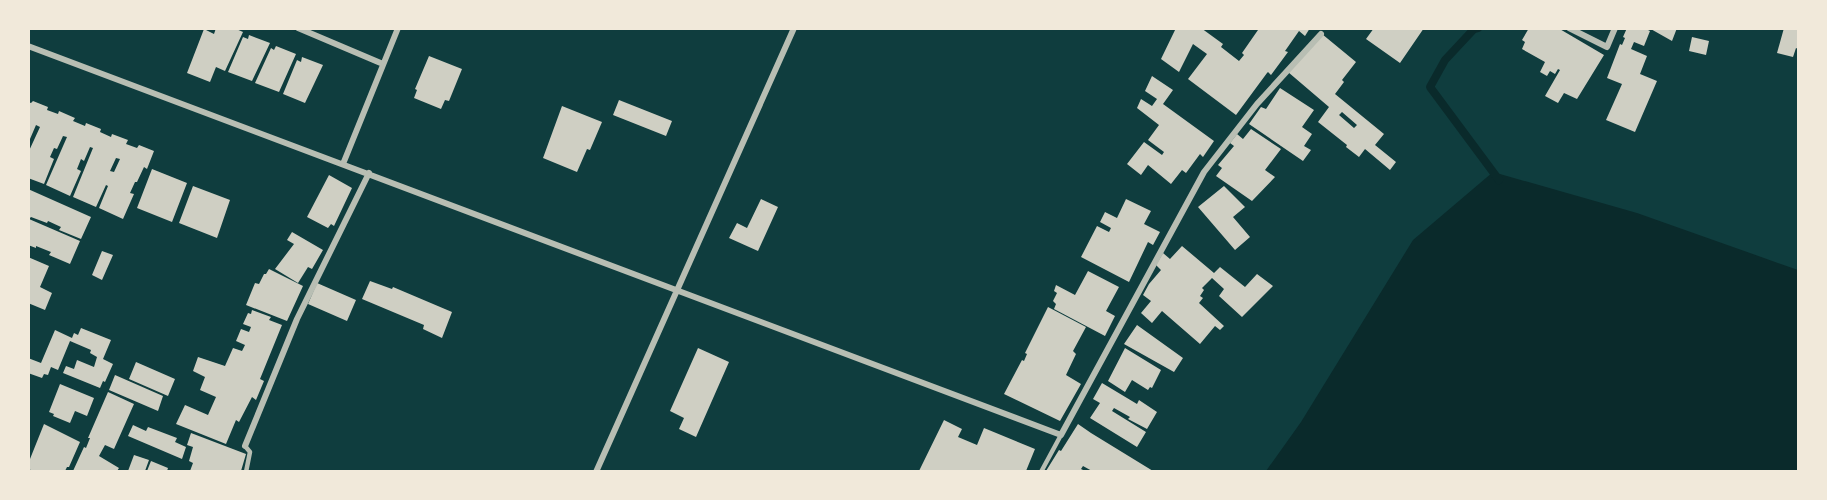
<svg xmlns="http://www.w3.org/2000/svg" width="1827" height="500" viewBox="0 0 1827 500" font-family="Inter,sans-serif">
<style>
.water{fill:#0a2a2b}
.lines{fill:none;stroke-linecap:round;stroke-linejoin:round}
.stream{stroke:#0a2a2b;stroke-width:8}
.building{fill:#cfcfc3;fill-rule:evenodd}
.service{stroke:#b8beb3;stroke-width:4.5}
.minor{stroke:#b8beb3;stroke-width:6}
</style>
<rect width="100%" height="100%" fill="#0f3d3e"/>
<path class="water" d="M1493,172L1637,213L1798,270V471H1266L1301,422L1413,240Z"/>
<g class="lines">
<path class="stream" d="M1478,28L1474,29L1445,60L1430,87L1499,180"/>
</g>
<path class="building" d="M216,28H234L243,32L225,71L216,67L210,82L187,73L204,29L214,34Z
M1176,28H1201L1223,44L1221,47L1239,61L1244,55L1242,53L1258,30L1256,28H1310L1305,36L1299,31L1285,51L1288,52L1271,75L1268,72L1267,73L1236,115L1188,79L1207,54L1193,44L1179,72L1161,59Z
M1374,28H1424L1400,63L1366,39Z
M1529,28H1558L1604,55L1577,99L1564,93L1558,103L1545,96L1560,70L1558,69L1555,74L1550,71L1547,76L1540,72L1545,62L1522,49L1525,42L1522,40Z
M1627,28H1644L1650,31L1644,46L1634,42L1631,49L1647,56L1640,74L1657,81L1635,132L1606,120L1622,84L1607,78L1620,44L1622,45L1625,38L1623,37Z
M1649,28H1677L1672,41Z
M1784,28H1798V49L1796,48L1793,57L1777,53Z
M1322,34L1356,62L1342,80L1344,82L1335,94L1384,134L1375,145L1396,162L1390,170L1365,149L1359,157L1346,147L1347,145L1318,122L1329,107L1288,72ZM1342,112L1357,125L1354,128L1339,115Z
M249,35L270,43L252,81L228,72L243,37L248,39Z
M1692,37L1709,41L1706,55L1689,51Z
M276,46L296,54L279,92L255,83L271,48L274,50Z
M429,56L462,69L449,101L445,100L441,109L414,98L417,90L415,89Z
M302,57L323,65L305,103L283,94L297,60L301,62Z
M1152,76L1173,90L1163,104L1214,141L1203,157L1200,154L1186,173L1182,170L1171,184L1148,165L1141,175L1127,164L1144,142L1162,155L1164,152L1148,140L1159,125L1137,108L1141,99L1152,106L1157,99L1145,91Z
M1280,88L1314,110L1302,127L1312,134L1304,146L1311,150L1303,161L1249,124L1261,107L1266,109Z
M619,100L672,121L666,136L613,115Z
M33,101L48,107L47,110L58,114L59,111L75,118L73,121L85,126L86,123L101,129L100,132L111,137L112,134L128,140L126,144L137,148L139,145L154,151L147,169L144,167L137,182H135L130,193L134,194L123,219L99,208L108,186L106,185L96,207L73,197L93,148L90,147L84,161L81,159L77,169L81,171L70,196L46,185L67,137L63,136L57,149L54,148L50,157L54,159L44,184L28,178V153L40,127L36,125L30,139L28,138V102L31,103ZM116,158L120,159L114,172L110,171Z
M562,106L602,122L590,150L587,149L577,172L543,158Z
M1251,129L1281,149L1265,170L1275,177L1252,201L1216,176L1222,168L1218,165L1234,146L1230,143L1237,134L1243,139Z
M152,169L187,183L172,222L137,208Z
M329,175L352,188L334,226L331,224L328,228L307,217Z
M193,186L230,200L217,238L179,223Z
M1224,186L1245,207L1233,217L1250,237L1235,250L1198,207Z
M28,189L91,217L81,239L59,230L61,227L48,221L47,223L31,217L29,219L80,241L70,264L49,255L51,252L36,246V248L28,245Z
M761,199L778,207L758,251L729,238L737,223L747,228Z
M1126,199L1151,211L1144,224L1160,232L1153,245L1148,242L1129,282L1081,257L1097,226L1109,232L1111,228L1100,222L1105,212L1117,218Z
M292,232L323,250L312,269L308,267L298,283L275,269L294,244L287,240Z
M1182,246L1214,273L1220,267L1245,287L1257,274L1273,286L1242,317L1219,296L1224,289L1212,278L1202,288L1204,290L1200,296L1203,298L1199,303L1224,326L1220,330L1215,326L1200,344L1162,311L1152,323L1141,313L1151,301L1143,295L1149,284L1161,270L1156,265L1163,253L1170,259Z
M102,251L113,255L102,280L92,275Z
M28,257L49,266L40,287L52,293L45,310L28,303Z
M269,269L303,286L287,321L246,305L255,283L259,284L264,274H266Z
M1088,271L1119,287L1106,311L1115,316L1105,336L1054,309L1056,304L1053,301L1057,293L1054,291L1056,285L1075,295Z
M370,281L392,289L393,287L452,312L442,338L423,329L424,325L362,299Z
M317,283L356,300L347,321L308,304Z
M1048,307L1086,327L1073,351L1076,354L1066,375L1081,384L1060,421L1004,394L1022,360L1024,361L1027,354L1025,353Z
M252,310L271,317L269,320L282,325L260,379L264,381L256,400L252,397L239,422L236,420L226,444L176,424L185,405L208,415L216,397L200,390L205,377L193,371L198,357L225,366L233,348L242,351L245,345L236,341L241,329L249,332L251,327L243,324L248,313L251,314Z
M1137,325L1183,358L1174,372L1124,344Z
M81,328L111,340L103,359L113,364L105,382L103,381L100,388L63,373L66,366L74,369L77,360L94,367L97,357L90,353L91,350L70,341L58,370L51,367L48,375L44,374L42,378L28,373V358L41,363L55,330L72,338L74,333L78,335Z
M698,348L729,362L696,437L679,429L684,418L670,411Z
M1125,348L1161,370L1152,388L1150,387L1148,390L1132,380L1125,392L1108,381Z
M136,362L175,379L168,396L129,379Z
M115,375L163,396L158,411L109,390Z
M1102,383L1137,404L1139,400L1157,412L1147,429L1128,419L1130,417L1114,408L1112,411L1146,432L1137,447L1090,418L1100,403L1093,399Z
M60,384L94,398L87,416L75,411L70,423L53,416L54,414L49,412Z
M108,392L134,404L114,449L105,445L99,456L119,468L117,471H73L84,447L86,448L90,438H88Z
M944,420L962,429L958,437L977,445L984,428L1035,449L1026,471H919Z
M44,424L80,442L69,467H67L65,471H34L28,469V464Z
M1078,424L1091,433L1153,471H1092L1083,466L1081,469L1085,471H1046L1059,450L1061,451Z
M133,425L146,431L148,427L177,438L175,442L186,447L182,459L128,436Z
M191,433L246,454L241,471H190L193,463L189,461L193,447L187,445Z
M134,455L149,460L145,471H128Z
M151,461L168,468L167,471H147Z"/>
<g class="lines">
<path class="service" d="M245,446L250,452L246,472
M1041,472L1061,435"/>
<path class="minor" d="M298,28L383,64
M1569,28L1607,47L1615,28
M28,46L1061,435L1204,172L1257,104L1321,34
M343,164L398,28
M245,446L297,319L369,173
M28,471L29,472
M596,472L794,28"/>
</g>
<rect width="1827" height="500" fill="none" stroke="#f1e9da" stroke-width="60"/>
</svg>
